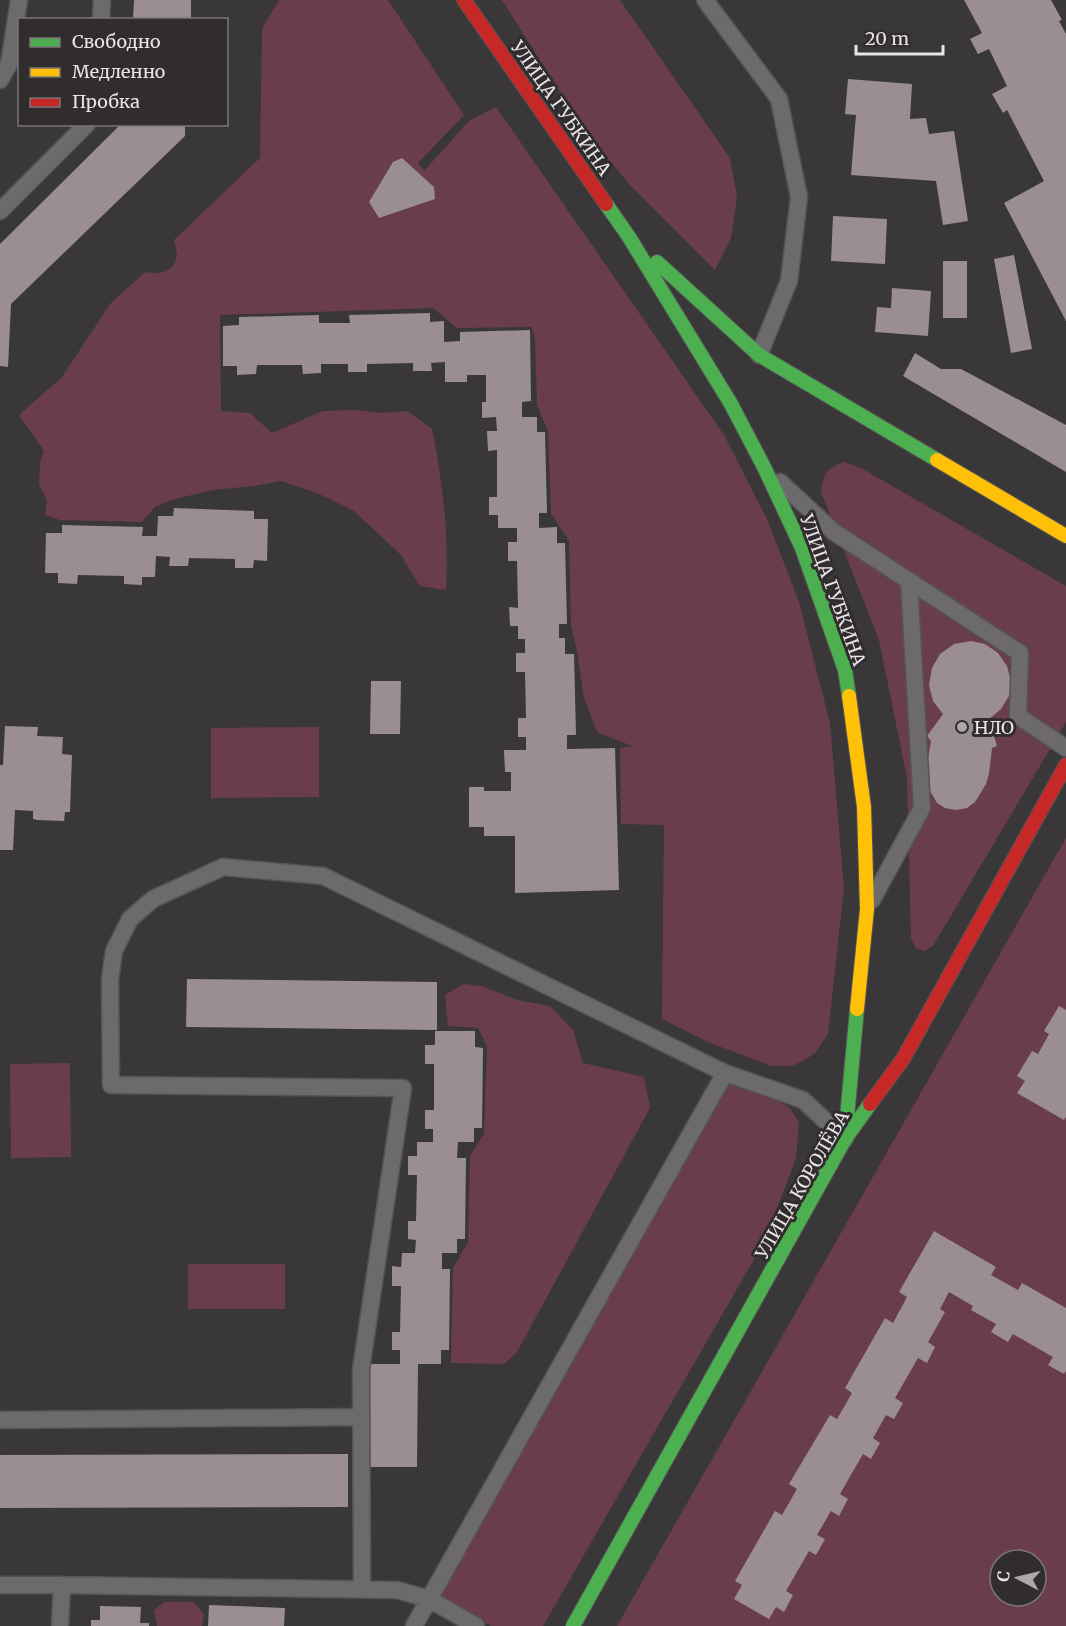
<svg xmlns="http://www.w3.org/2000/svg" width="1066" height="1626" viewBox="0 0 1066 1626" font-family="Merriweather,serif">
<style>
.green{fill:#6a3d4e;fill-rule:evenodd}
.building{fill:#9a8e92}
.lines{fill:none;stroke-linecap:round;stroke-linejoin:round}
.lane-casing{stroke:#555354;stroke-width:19}
.fast-casing{stroke:#555354;stroke-width:16}
.slow-casing{stroke:#555354;stroke-width:16}
.jam-casing{stroke:#555354;stroke-width:16}
.lane{stroke:#6c6a6a;stroke-width:16}
.fast{stroke:#4caf50;stroke-width:14}
.slow{stroke:#ffc107;stroke-width:14}
.jam{stroke:#c62828;stroke-width:14}
.poi-dot{fill:#aba8a9;stroke:#312c2e;stroke-width:2}
.labels{text-anchor:middle;dominant-baseline:central;stroke-width:6;stroke-linejoin:round;paint-order:stroke}
.street-label{font-size:18px;fill:#e8e5e6;stroke:#312c2e}
.poi-label{font-size:18px;fill:#e8e5e6;stroke:#312c2e;text-anchor:start}
</style>
<rect width="100%" height="100%" fill="#3a3738"/>
<path class="green" d="M279,0H388L464,115L418,163L424,171L469,121L496,107L724,435L767,519L799,602L830,723L844,888L828,1034L816,1052L805,1060L792,1066H771L708,1042L662,1019L664,825L621,824L620,748L632,746L597,732L584,698L577,652L571,625L569,541L551,513L548,431L537,405L535,340L532,327L457,328L433,308L220,315L221,411L250,413L272,433L323,411L357,410L381,413L407,411L432,429C443,482 449,536 446,590L420,586L401,555L354,511L317,493L281,481L254,486L213,490L171,500L155,507L142,522L60,520L45,515L47,500L39,484L40,462L44,451L19,415L62,377L110,304L145,272C159,275 173,273 177,256C177,251 175,245 174,240L260,158L262,29Z
M502,0H620L730,158L737,197L731,238L715,270L629,184L581,125Z
M845,462L861,468L1066,586V722L933,946L924,951L916,948L911,938L907,778L879,640L821,492C823,473 827,468 845,462Z
M319,727V797L211,798V728Z
M1066,838V1626H617ZM1000,1560H1036V1596H1000Z
M464,984L481,986L517,1000L550,1006L573,1030L583,1063L644,1077L650,1108L517,1352L504,1364L451,1363L453,1268L468,1242L470,1156L484,1134L487,1046L478,1028L448,1026L445,995Z
M70,1063L71,1157L11,1158L10,1064Z
M727,1081L772,1097L789,1107L799,1122L796,1158L764,1242L543,1626H491L436,1595Z
M188,1264H285V1309H188Z
M165,1602H194L204,1615L202,1626H157L154,1610Z"/>
<path class="building" d="M134,0H191V20H133Z
M964,0H1051L1062,20L1059,21L1066,34V321L1004,203L1044,181L1007,110L1003,113L992,94L1007,86L989,49L978,54L970,39L982,33Z
M848,79L912,84L910,119L926,118L929,134L954,131L968,221L943,225L936,181L851,175L856,115L845,114Z
M121,124H185V136L11,304L8,367L0,366V244Z
M402,158L434,187L435,199L379,218L369,202L393,162Z
M833,216L887,219L885,264L831,261Z
M1014,255L1032,349L1011,353L994,259Z
M943,261H967V318H943Z
M892,288L931,291L928,336L875,332L877,307L891,308Z
M430,313V322L444,321V342L460,341V332L530,330L531,401L522,402V417H537V432H545L547,513H539V528L557,527V543H565L567,624H559V638H565V654H574L576,735H567V749L615,748L619,890L515,893V836H484V827H469V787H484V791H511V772H505L504,750H526V737H518V718H526L525,672H516V653H525V639H518V626H510L509,607L518,608L517,561H508V542H517V528H498V515H489V497H497V450L488,451L487,431H497L496,417L482,418V402H486V375H467V382H445V362L431,363L432,371H413V363L367,364V372H348V364H321V373L303,374L302,365H257L256,374L237,375V366H223V326L239,325V317L319,315V323H350L349,315Z
M915,353L941,369H961L1066,425V472L903,376Z
M174,508L254,511V519H268L267,561L254,560L253,568H235V559L189,558L188,566H169L170,557L156,556L155,577H142V585L124,584V576L78,575L77,584L58,583V573H45L46,533H62V525L143,527L142,536H157L158,516H173Z
M971,641L985,644L998,653L1007,666L1011,681L1009,696L1001,709L989,719L997,746L992,748L989,774L986,784L975,802L967,808L956,810L945,808L937,803L929,789L927,777V764L931,741L927,736L943,714L933,701L929,685L932,668L940,654L954,644Z
M371,681H401L400,734H370Z
M5,726L38,727L37,736L63,737L62,754L72,755L70,812H65L64,821L37,820L33,819V811L15,810L13,850H0V765H3Z
M187,979L437,982V1030L186,1027Z
M1059,1006L1066,1010V1117L1064,1120L1017,1093L1025,1081L1017,1076L1032,1051L1038,1054L1049,1034L1044,1031Z
M435,1031H475V1047L483,1048L482,1128H474V1142H458L457,1158H466L465,1239H457V1253H442V1269H450L449,1350H441V1364H418L417,1467H364V1364H400V1350H392V1332H400L401,1286H392V1266L401,1267L402,1253H415L416,1240L408,1239V1221H416L417,1175H408V1156H417V1142H433V1129H425V1110H434V1064H425V1045H435Z
M934,1231L996,1267L991,1275L1018,1290L1022,1283L1066,1308V1371L1064,1374L1048,1365L1053,1357L1013,1334L1008,1342L991,1332L996,1324L971,1310L973,1306L949,1292L940,1309L945,1312L928,1342L935,1347L927,1363L918,1358L895,1398L903,1403L894,1419L886,1415L873,1438L880,1443L871,1459L863,1454L840,1494L848,1499L839,1516L831,1511L817,1535L825,1539L816,1555L809,1551L786,1591L793,1595L784,1612L776,1607L769,1619L734,1599L742,1585L735,1581L775,1511L782,1515L797,1489L789,1484L830,1415L837,1419L852,1393L845,1388L885,1318L893,1323L907,1297L899,1292Z
M348,1454V1507L0,1508V1455Z
M209,1605L285,1608L284,1626H208Z
M100,1606L141,1607L140,1623H149V1626H91V1620H100Z"/>
<g class="lines">
<g class="lane-casing">
<path id="lane" d="M705,0L779,99L799,197L789,281L759,355
M101,20L102,0
M0,80L9,64L19,0
M0,211L87,124
M780,482L834,532L1020,653L1018,716L1066,748
M872,900L922,808L909,581
M0,1420L361,1417
M0,1585H62L397,1590L429,1599L476,1626
M362,1589L361,1369L403,1088L111,1085L110,979L114,951L130,919L153,899L223,867L323,876L725,1073L803,1100L845,1139
M60,1626L62,1585
M414,1626L725,1073"/>
</g>
<g class="fast-casing">
<path id="fast" d="M606,204L629,237L731,404L764,467L802,548L845,670L849,696
M657,262L759,355L937,460
M845,1139L857,1009
M573,1626L845,1139L870,1104"/>
</g>
<g class="slow-casing">
<path id="slow" d="M937,460L1066,536
M849,696L864,807L867,909L857,1009"/>
</g>
<g class="jam-casing">
<path id="jam" d="M464,0L606,204
M870,1104L903,1059L1066,765"/>
</g>
<use href="#lane" class="lane"/>
<use href="#fast" class="fast"/>
<use href="#slow" class="slow"/>
<use href="#jam" class="jam"/>
</g>
<circle class="poi-dot" cx="962" cy="727" r="6"/>
<g class="labels">
<g class="street-label">
<text transform="translate(561 108) rotate(55)">УЛИЦА ГУБКИНА</text>
<text transform="translate(833 590) rotate(70)">УЛИЦА ГУБКИНА</text>
<text transform="translate(802 1185) rotate(-60)">УЛИЦА КОРОЛЁВА</text>
</g>
<g class="poi-label">
<text x="974" y="727">НЛО</text>
</g>
</g>
<rect x="18" y="18" width="210" height="108" fill="#312c2e" stroke="#7a7678" stroke-width="1.5"/>
<rect x="30" y="38" width="30" height="9" fill="#4caf50" stroke="#7a7678" stroke-width="1.5"/>
<text x="72" y="48" font-size="18" fill="#e8e5e6">Свободно</text>
<rect x="30" y="68" width="30" height="9" fill="#ffc107" stroke="#7a7678" stroke-width="1.5"/>
<text x="72" y="78" font-size="18" fill="#e8e5e6">Медленно</text>
<rect x="30" y="98" width="30" height="9" fill="#c62828" stroke="#7a7678" stroke-width="1.5"/>
<text x="72" y="108" font-size="18" fill="#e8e5e6">Пробка</text>
<g transform="translate(1018 1578) rotate(277)"><circle r="28" fill="#312c2e" stroke="#7a7678" stroke-width="1.5"/>
<path d="M0-4.5L10 22L0 15L-10 22Z" fill="#aba8a9"/>
<text y="-9" font-size="16" font-weight="bold" text-anchor="middle" fill="#e8e5e6">С</text>
</g>
<path d="M856 45v9h87v-9" fill="none" stroke="#e8e5e6" stroke-width="3"/>
<text x="865" y="45" font-size="18" fill="#e8e5e6" stroke="#312c2e" stroke-width="4.5" paint-order="stroke">20 m</text>
</svg>
